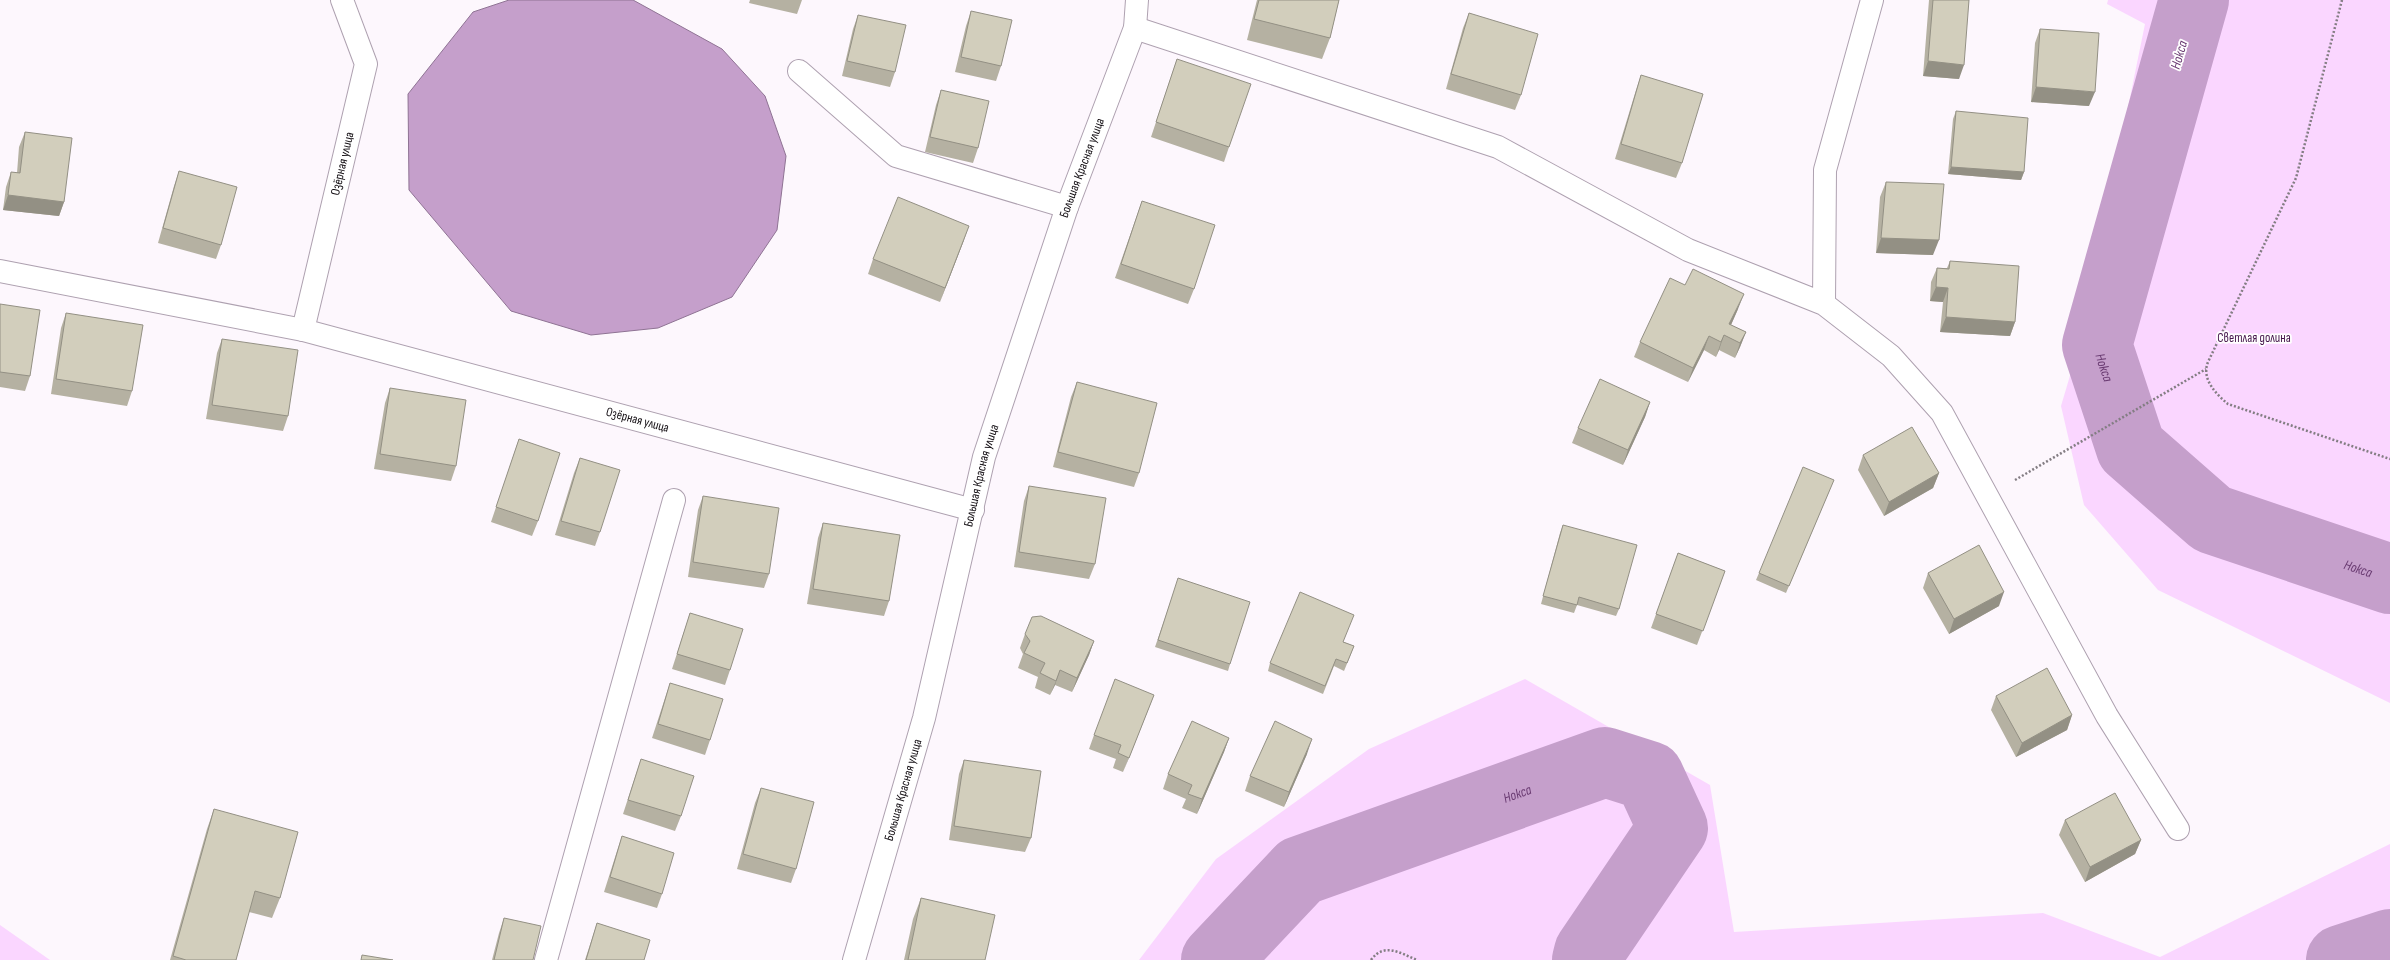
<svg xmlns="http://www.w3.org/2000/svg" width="2390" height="960" viewBox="0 0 2390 960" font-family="'Sofia Sans Condensed',sans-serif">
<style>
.green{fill:#fad6ff}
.water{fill:#c59fcb;stroke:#8f7394}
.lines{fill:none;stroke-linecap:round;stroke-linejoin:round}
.river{stroke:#c59fcb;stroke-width:70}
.lane-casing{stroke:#aea1b0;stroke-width:24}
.street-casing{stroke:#aea1b0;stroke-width:24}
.path{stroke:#837d83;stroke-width:2.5;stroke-dasharray:2 2;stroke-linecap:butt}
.lane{stroke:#fff;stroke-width:22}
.street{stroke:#fff;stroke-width:22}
.wall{fill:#b5b1a2}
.shaded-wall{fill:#939084}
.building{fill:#d2cebc;stroke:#939084}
.labels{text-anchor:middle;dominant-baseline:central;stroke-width:3.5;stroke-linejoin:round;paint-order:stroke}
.street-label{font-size:13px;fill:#120d12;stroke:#fff}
.park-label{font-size:13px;fill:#45164c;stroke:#fff}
.water-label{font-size:14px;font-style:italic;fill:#6a3b72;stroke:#fff}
</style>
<rect width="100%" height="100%" fill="#fdf7fd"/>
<path class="green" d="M2108,0H2390V703L2158,590L2084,505L2061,406L2080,342L2145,24L2107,4Z
M1525,679L1710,785L1734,932L2043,913L2160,957L2390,844V960H1139L1216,859L1369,749Z
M0,925L50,960H0Z"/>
<path class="water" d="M509,0H633L722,49L765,96L786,156L777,230L732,297L658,328L591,335L511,311L409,190L408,94L473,12Z"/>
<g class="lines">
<g class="river">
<path id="s1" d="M2194,0L2097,345L2131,448L2212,519L2390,579"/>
<path id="s2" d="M1216,960L1300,871L1605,762L1649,776L1673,828L1589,952L1587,960"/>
<path d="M2341,960L2390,944"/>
</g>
<g class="lane-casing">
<path id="lane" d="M1135,28L1498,147L1688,250L1824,304L1891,356L1942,413L2107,716L2178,829
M799,71L896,156L1067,207
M1824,304L1825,170L1872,0
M546,960L674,500"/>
</g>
<g class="street-casing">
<g id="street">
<path id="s3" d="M0,271L303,330L973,510"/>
<path id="s4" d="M303,330L366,64L342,0"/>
<path id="s5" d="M854,960L924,718L984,457L1067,207L1135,28L1137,0"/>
</g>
</g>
<path class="path" d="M2342,0L2296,178L2208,362C2201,379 2216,394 2228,404L2390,459
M2015,480L2206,369
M1371,960C1384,942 1400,953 1417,960"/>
<use href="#lane" class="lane"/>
<use href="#street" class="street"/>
</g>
<path class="wall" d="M750,0H802L797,14L749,3Z
M1257,0H1339L1330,38L1322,59L1247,40Z
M1929,0H1969L1959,79L1923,76Z
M971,11L1001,66L996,81L955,72L966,26Z
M1469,13L1521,95L1515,110L1446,89L1463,28Z
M858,15L895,72L890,87L842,76L853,29Z
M2040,29L2089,106L2031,102L2035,43Z
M1177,59L1229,147L1224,162L1151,137Z
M1641,75L1682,163L1676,178L1615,159L1636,90Z
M941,90L978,148L973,163L925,152L936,105Z
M1956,111L2024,172L2021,180L1948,174L1953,119Z
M25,132L64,202L59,216L3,210L6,187L11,172L17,173L19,147Z
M179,171L221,245L216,259L158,243L174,186Z
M1886,182L1933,255L1876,253L1880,197Z
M1142,201L1194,289L1188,304L1115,278Z
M964,240L940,302L868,274L873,259Z
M1950,261L2015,322L2010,336L1940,332L1943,302L1930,301L1931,282L1937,268H1947Z
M0,304L30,376L25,391L0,387Z
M1738,309L1731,325L1746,332L1740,347L1735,358L1719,350L1716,357L1704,350L1688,382L1634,357L1640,342Z
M66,313L132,391L127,406L51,394L61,328Z
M222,339L288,416L283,431L206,419L217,353Z
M1077,382L1139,473L1134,487L1053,467L1071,397Z
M390,388L456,466L451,481L374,469L385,403Z
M1650,402L1645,417L1623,465L1572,443L1578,428Z
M519,439L538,521L532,536L491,522Z
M1863,455L1939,473L1933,488L1884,516L1858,470Z
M580,458L600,532L595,546L555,535L574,473Z
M1029,486L1095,564L1089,579L1014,567L1024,501Z
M1831,487L1786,593L1756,580L1759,573Z
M703,496L769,574L764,588L688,577L698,510Z
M823,523L889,601L884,616L807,604L818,538Z
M1563,525L1619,609L1616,616L1577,605L1574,613L1541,604L1560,533Z
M1678,553L1725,571L1697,645L1651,628Z
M1928,573L1999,606L1949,634L1923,588Z
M1176,586L1230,664L1228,671L1155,647Z
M690,613L730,670L725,685L672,669Z
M1025,634L1094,641L1089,655L1072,692L1055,685L1050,695L1035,688L1038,677L1018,668L1023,654L1020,648Z
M1344,642L1354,646L1351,654L1344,671L1334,666L1323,694L1268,671L1270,663Z
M670,683L710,740L705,755L652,738L665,698Z
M1154,695L1123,772L1113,768L1116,759L1089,749L1094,735Z
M1996,696L2072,715L2067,730L2016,757L1991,710Z
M1229,738L1224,752L1197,814L1182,808L1186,799L1163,789L1168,774Z
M1307,754L1284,807L1245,791L1250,776Z
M641,759L681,816L675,831L623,814L636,774Z
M964,760L1031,838L1025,852L949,840L959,774Z
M761,788L796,869L791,883L737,869L755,803Z
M214,809L280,898L272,918L249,912L236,960H170L207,829Z
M2065,820L2141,840L2135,854L2085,882L2059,835Z
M622,836L662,894L657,908L604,892L617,851Z
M921,898L985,960H904L913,919Z
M504,918L533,960H492L499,933Z
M597,923L644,960H585Z"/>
<path class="shaded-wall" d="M1928,61L1964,65L1959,79L1923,76Z
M2036,87L2095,92L2089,106L2031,102Z
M1951,167L2024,172L2021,180L1948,174Z
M8,195L64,202L59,216L3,210Z
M969,226L964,240L940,302L945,288Z
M1881,238L1939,240L1933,255L1876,253Z
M1936,287L1948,288L1943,302L1930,301Z
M1744,294L1738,309L1726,336L1729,324Z
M1946,317L2015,322L2010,336L1940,332Z
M1746,332L1740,347L1735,358L1740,343Z
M1724,335L1719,350L1716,357L1721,342Z
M1709,336L1704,350L1688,382L1693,368Z
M1650,402L1645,417L1623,465L1628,450Z
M1939,473L1933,488L1884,516L1889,502Z
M2004,592L1999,606L1949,634L1954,619Z
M1094,641L1089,655L1072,692L1077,678Z
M1060,670L1055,685L1050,695L1056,681Z
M1154,695L1148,709L1123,772L1129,758Z
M2072,715L2067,730L2016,757L2022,743Z
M1229,738L1224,752L1197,814L1202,799Z
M1312,739L1307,754L1284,807L1289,792Z
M2141,840L2135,854L2085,882L2090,867Z"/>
<path class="building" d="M1259,0H1339L1330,38L1254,19Z
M1933,0H1969L1964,65L1928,61Z
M971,11L1012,20L1001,66L961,57Z
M1469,13L1538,34L1521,95L1451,74Z
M858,15L906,25L895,72L847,61Z
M2040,29L2099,33L2095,92L2036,87Z
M1177,59L1251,84L1229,147L1156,122Z
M1641,75L1703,94L1682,163L1621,144Z
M941,90L989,101L978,148L930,137Z
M1956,111L2028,118L2024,172L1951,167Z
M25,132L72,138L64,202L8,195L11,172L20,173Z
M179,171L237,187L221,245L163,228Z
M1886,182L1944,184L1939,240L1881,238Z
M898,197L969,226L945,288L873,259Z
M1142,201L1215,225L1194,289L1121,264Z
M1950,261L2019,266L2015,322L1946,317L1948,288L1936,287L1937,268L1949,269Z
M1693,269L1744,294L1729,324L1746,332L1740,343L1724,335L1721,342L1709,336L1693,368L1640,342L1670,278L1685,285Z
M0,304L40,310L30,376L0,372Z
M66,313L143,325L132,391L56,379Z
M222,339L298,350L288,416L212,405Z
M1600,379L1650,402L1628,450L1578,428Z
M1077,382L1157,403L1139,473L1058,452Z
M390,388L466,400L456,466L380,454Z
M1912,427L1939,473L1889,502L1863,455Z
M519,439L560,453L538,521L496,507Z
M580,458L620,470L600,532L561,521Z
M1803,467L1834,480L1789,586L1759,573Z
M1029,486L1106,498L1095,564L1019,552Z
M703,496L779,508L769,574L693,562Z
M823,523L900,535L889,601L813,589Z
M1563,525L1637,545L1619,609L1579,597L1577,605L1543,596Z
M1979,545L2004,592L1954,619L1928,573Z
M1678,553L1725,571L1703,631L1656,614Z
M1178,578L1250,602L1230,664L1158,640Z
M1300,592L1354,615L1343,642L1354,646L1347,663L1336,659L1325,686L1270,663Z
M690,613L743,629L730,670L677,654Z
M1041,616L1094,641L1077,678L1060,670L1056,681L1040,673L1045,663L1024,653L1030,641L1025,634L1032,617Z
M2047,668L2072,715L2022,743L1996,696Z
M1115,679L1154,695L1129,758L1118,753L1121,745L1094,735Z
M670,683L723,699L710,740L658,724Z
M1192,721L1229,738L1202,799L1188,794L1192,785L1168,774Z
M1275,721L1312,739L1289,792L1250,776Z
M641,759L694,776L681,816L628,800Z
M964,760L1041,771L1031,838L954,826Z
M761,788L814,802L796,869L743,854Z
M2115,793L2141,840L2090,867L2065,820Z
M214,809L298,832L280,898L255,891L236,960H186L173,956Z
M622,836L674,853L662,894L610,877Z
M921,898L995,915L985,960H908Z
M504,918L541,926L533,960H494Z
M597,923L650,940L644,960H586Z
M362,955L393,960H361Z"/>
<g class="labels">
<g class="street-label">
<text stroke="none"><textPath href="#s4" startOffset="171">Озёрная улица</textPath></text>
<text stroke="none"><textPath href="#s5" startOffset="825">Большая Красная улица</textPath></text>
<text stroke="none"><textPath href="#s3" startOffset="655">Озёрная улица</textPath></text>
<text stroke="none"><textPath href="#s5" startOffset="501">Большая Красная улица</textPath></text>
<text stroke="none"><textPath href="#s5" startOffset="177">Большая Красная улица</textPath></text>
</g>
<g class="park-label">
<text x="2254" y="338">Светлая долина</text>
</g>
<g class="water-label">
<text transform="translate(2179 55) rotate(-74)">Нокса</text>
<text stroke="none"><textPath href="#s1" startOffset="382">Нокса</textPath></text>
<text stroke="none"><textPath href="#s1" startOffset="729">Нокса</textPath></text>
<text stroke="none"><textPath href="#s2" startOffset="353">Нокса</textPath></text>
</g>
</g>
</svg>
